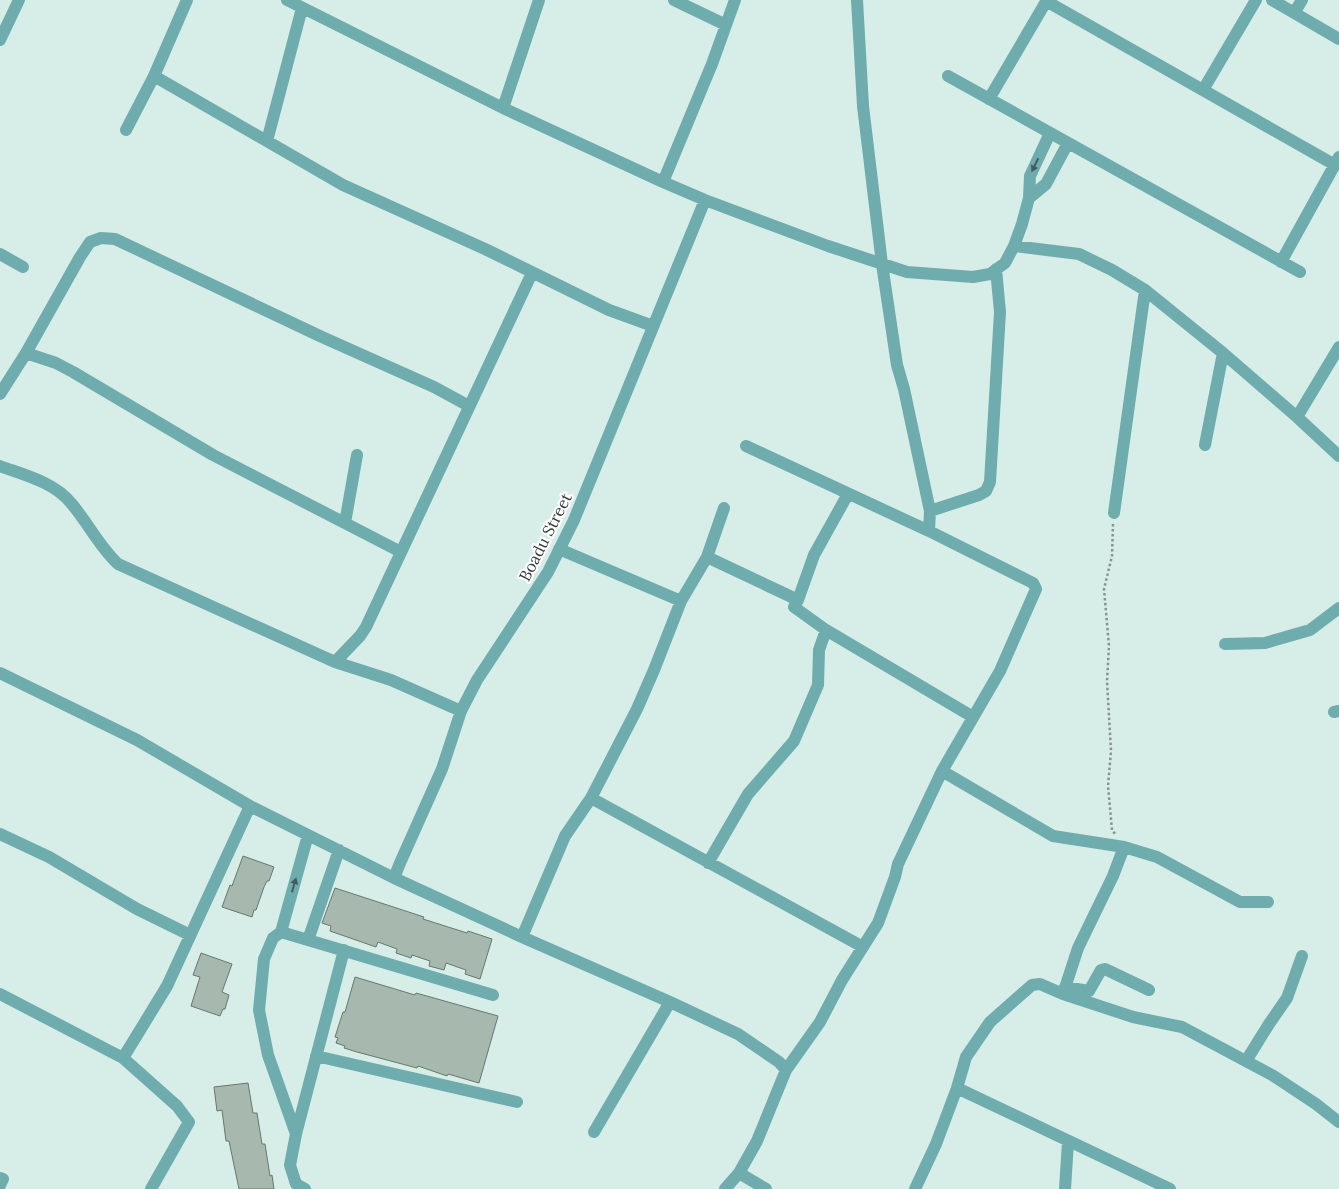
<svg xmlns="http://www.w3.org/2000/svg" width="1339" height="1189" viewBox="0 0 1339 1189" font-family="Lora,serif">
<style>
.building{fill:#a7b8ae;stroke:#67786e}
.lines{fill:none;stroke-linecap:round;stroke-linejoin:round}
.path{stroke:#849490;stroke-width:2.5;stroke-dasharray:2.5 2.5;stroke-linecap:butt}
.minor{stroke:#6eacae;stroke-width:12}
.oneway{fill:#445d5c}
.labels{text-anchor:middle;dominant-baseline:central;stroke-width:4.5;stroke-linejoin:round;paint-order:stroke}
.street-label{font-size:16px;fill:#323b39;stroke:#fff}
</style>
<rect width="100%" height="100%" fill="#d7ede7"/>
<path class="building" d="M243,856L274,867L269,881H267L264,887L256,910H254L252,917L222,907L230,885L232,886Z
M335,888L424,917L423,919L467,933L468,931L492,939L480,979L465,974L466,970L446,963L444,970L429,966L430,961L412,955L411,958L396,953L397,949L378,942L376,947L330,931L331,926L322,923Z
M201,953L232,964L222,992L229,995L225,1009H223L220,1016L191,1006L200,977L193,975Z
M355,977L415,995L416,993L498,1016L479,1083L448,1074L447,1076L418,1066L417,1068L357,1052L344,1048L345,1046L336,1043L338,1038L335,1037L343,1012H345Z
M248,1083L253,1113H257L262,1144H265L270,1176L272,1175L274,1189H239L229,1141H226L222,1110L217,1111L214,1087Z"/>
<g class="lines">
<path class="path" d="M1113,524L1112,556L1104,589L1109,646L1107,681L1111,751L1108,786L1112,830L1115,834"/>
<path class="minor" d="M287,0L503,108L663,182L705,200L828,246L907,272L973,277L990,274L1005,263L1014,246L1022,224L1029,198L1030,176L1050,133
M674,0L726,25
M857,0L863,106L882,264L897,365L904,389L930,511L929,531
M1272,0L1339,39
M1046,1L1335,165
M1294,13L1302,0
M0,40L19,0
M154,76L343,185L485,249L609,310L653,326
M948,76L1300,272
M1203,90L1256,0
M989,99L1047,0
M503,108L539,0
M126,130L154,76L187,0
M267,141L302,8
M663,182L712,64L735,0
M1029,198L1046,184L1068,143
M1014,246L1079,254L1112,270L1145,290L1223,353L1297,417L1339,456
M0,254L23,267
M1281,262L1339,157
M26,353L56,363L73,372L213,455L401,552
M0,394L26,353L80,257L90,242L101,238L115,239L322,337L434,387L469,406
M1297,417L1339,347
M1205,445L1223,353
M0,466C24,475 54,482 71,503C88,523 99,546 118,564L335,662L391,680L461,711
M930,511L979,495L986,491L990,482L1000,312L996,269
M1114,513L1145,290
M345,523L357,455
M559,549L681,601
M707,557L798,600L794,607L826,630L973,717
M798,600L814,555L848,494
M1225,644L1265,643L1310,630L1339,608
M335,662L360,636L366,627L532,273
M0,673L137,740L250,806L394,878L522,937L670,1002L738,1034L779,1062L786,1070
M1334,712L1339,711
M942,771L1053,836L1124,847L1157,857L1240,902H1268
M591,798L863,947
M0,834L49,857L137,909L190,935
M708,863L748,794L794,741L818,685L819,650L826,630
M394,878L400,863L442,769L461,711L477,680L548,572L574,520L705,200
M281,932L308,835
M522,937L565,836L591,798L637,709L654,670L681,601L707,557L724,508
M308,940L339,850
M1065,987L1089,991L1101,970L1105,969L1149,990
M0,994L123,1058L177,1106L189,1122L151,1189
M1063,994L1078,948L1113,876L1124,847
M316,1056L517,1102
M123,1058L167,986L250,806
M1246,1061L1269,1024L1287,998L1302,956
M957,1088L1170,1189
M594,1132L670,1002
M296,1134L268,1055L259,1010L264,959L273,938L281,932L493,995
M739,1173L766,1189
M0,1178L3,1179L0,1185
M305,1189L296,1184L290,1165L296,1134L344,950
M725,1189L739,1173L757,1141L786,1070L820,1022L842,980L878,923L895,877L898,864L942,771L1000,671L1036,589L1033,583L929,531L746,446
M915,1189L936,1144L957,1088L966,1057L990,1022L1032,985L1040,984L1063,994L1133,1017L1182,1027L1272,1075L1316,1104L1339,1122
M1065,1189L1068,1142"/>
</g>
<defs><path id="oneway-solid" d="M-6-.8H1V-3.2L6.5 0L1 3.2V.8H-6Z" transform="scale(1.25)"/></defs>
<g class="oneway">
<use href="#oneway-solid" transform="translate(1035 165) rotate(116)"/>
<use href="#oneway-solid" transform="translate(294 885) rotate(-74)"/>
</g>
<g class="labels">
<g class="street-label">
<text transform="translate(545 537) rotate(-63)">Boadu Street</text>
</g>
</g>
</svg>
